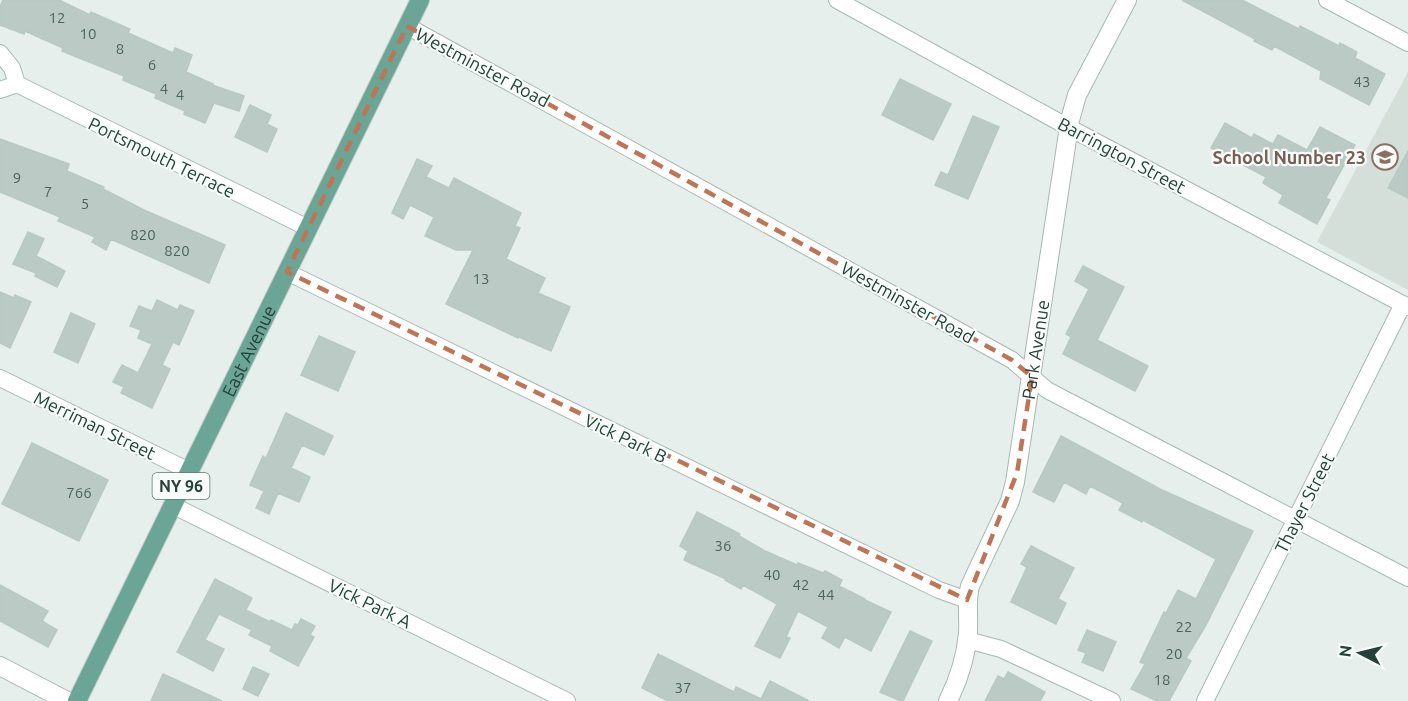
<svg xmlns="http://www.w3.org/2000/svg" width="1408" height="701" viewBox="0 0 1408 701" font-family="Ubuntu,sans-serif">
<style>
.built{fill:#d4dfda}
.building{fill:#bbcac4;stroke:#b8c9c2;stroke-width:1.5}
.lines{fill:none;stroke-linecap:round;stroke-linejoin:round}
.minor-casing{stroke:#a8b8b2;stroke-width:18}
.tertiary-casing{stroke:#a8b8b2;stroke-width:20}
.primary-casing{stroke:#c2cac8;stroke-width:20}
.minor{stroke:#fff;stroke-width:16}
.tertiary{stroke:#fff;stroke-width:18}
.primary{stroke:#6aa596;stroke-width:18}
.marked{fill:none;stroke:#c07456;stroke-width:4.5;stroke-dasharray:12 8;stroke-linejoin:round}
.labels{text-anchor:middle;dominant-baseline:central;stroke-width:4.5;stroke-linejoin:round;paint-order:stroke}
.number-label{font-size:15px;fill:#4a645c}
.shield{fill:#f7fbf9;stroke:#637a73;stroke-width:1.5}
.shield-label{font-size:16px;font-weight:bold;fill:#24423a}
.street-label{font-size:18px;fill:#24423a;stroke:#f7fbf9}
.education-label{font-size:18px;font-weight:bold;fill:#785e54;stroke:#f7fbf9;text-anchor:end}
</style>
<rect width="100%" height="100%" fill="#e6efeb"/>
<path class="built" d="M1408,72V290L1317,242Z"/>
<path class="building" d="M3,0H59L90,15L91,12L130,29L128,33L173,53L175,48L192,55L186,72L213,84L212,85L244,96L239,111L214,103L205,123L184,114L185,111L155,98L156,94L123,80L124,76L62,51L63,48L25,31L24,34L0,25V7Z
M1182,0H1242L1299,29L1300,26L1339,46L1340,43L1357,52L1355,58L1385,74L1369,105L1320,79L1321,71L1274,46L1272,50L1254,41L1255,39Z
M900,79L951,104L933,140L882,115Z
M250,105L271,115L267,124L277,129L267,152L235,137Z
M973,116L999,127L968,199L935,185L941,172L948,175Z
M1225,123L1252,138L1254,134L1273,144L1278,135L1307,150L1320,127L1355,145L1326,198L1330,200L1317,224L1279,203L1283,195L1263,183L1266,177L1211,148Z
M0,139L69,164L67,171L104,187L103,189L146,211L225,245L209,283L111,239L106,250L92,242L95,237L58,221L60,217L0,192Z
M1408,151V198L1388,188Z
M417,159L432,166L426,177L449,188L454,178L521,213L515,226L520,228L506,259L545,278L538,293L570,307L551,351L519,337L518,338L446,304L473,250H456L425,236L434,217L410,205L403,219L392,213Z
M28,232L44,239L36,256L65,271L57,287L35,276L36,273L13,264Z
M1083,266L1124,287L1097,340L1148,366L1135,391L1063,354L1071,337L1066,334L1089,289L1075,281Z
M0,292L14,298L15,295L31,302L10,348L0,343Z
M157,300L178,310L180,305L194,311L179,345L173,342L162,365L170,369L152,408L121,393L124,387L113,382L122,365L138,373L152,344L138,338L141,330L130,326L139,306L152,311Z
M71,313L95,324L78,363L54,352Z
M319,336L355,352L338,391L301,375Z
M286,413L333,436L324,455L302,445L291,468L310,477L299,502L278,493L269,514L256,508L264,491L250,485L263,456L266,458Z
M1061,436L1160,489L1253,531L1205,627L1186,658L1191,661L1169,701H1157L1131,689L1145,664L1140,662L1164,612L1166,613L1178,590L1196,599L1216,559L1143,520L1142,522L1119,510L1123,503L1090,486L1086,494L1064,482L1054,502L1033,492Z
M32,443L108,480L79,541L2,504Z
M697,512L740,534L739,536L765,551L797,565L798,563L823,573L825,571L842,580L839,586L865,599V600L891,612L871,651L845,637L839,648L822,638L828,627L798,611L786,637L790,638L780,658L755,646L777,604L743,585L741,589L725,580L726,579L684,560L688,551L680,546Z
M1031,546L1074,568L1058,599L1066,603L1056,624L1011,602L1027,567L1021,564Z
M215,579L252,598L246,610L270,622L271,620L292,630L295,624L298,625L301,619L315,626L310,635L314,637L298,666L270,651L272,646L249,635L252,630L219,614L205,640L224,649L213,671L177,652Z
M0,585L48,611L42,621L57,630L48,647L0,621Z
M1087,630L1116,642L1103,671L1082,662L1086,653L1078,650Z
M910,631L932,641L903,701H901L880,692Z
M658,654L734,692L736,687L761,699L770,681L809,701H668L642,688Z
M253,667L269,674L258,696L243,689Z
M1008,672L1045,692L1040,701H985L998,676L1004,679Z
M163,674L222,701H151Z"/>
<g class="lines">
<g class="minor-casing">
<path id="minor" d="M837,0L1068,127L1408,307
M1327,0L1408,43
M407,26L1012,360L1047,390L1408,578
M0,53L12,68L17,84L308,228
M0,90L17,84
M287,272L939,590L967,600
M0,378L189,471
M172,505L567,701
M967,640L1001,649L1112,701
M1205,701L1403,304"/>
</g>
<g class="tertiary-casing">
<g id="tertiary">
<path d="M0,666L67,701"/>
<path id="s1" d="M948,701C959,679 966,657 968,633C969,616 966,602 970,586L1010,501L1015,482L1070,120L1077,95L1127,0"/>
</g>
</g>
<g class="primary-casing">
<g id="primary">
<path id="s2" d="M77,701L420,0"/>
</g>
</g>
<use href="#minor" class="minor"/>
<use href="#tertiary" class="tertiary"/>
<use href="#primary" class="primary"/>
</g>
<path class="marked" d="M407,26L1012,360L1032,377L1017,473L967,600L287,272Z"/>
<defs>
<g id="school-ring" transform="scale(1.35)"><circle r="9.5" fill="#f7fbf9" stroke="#8d6e63" stroke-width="1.5"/><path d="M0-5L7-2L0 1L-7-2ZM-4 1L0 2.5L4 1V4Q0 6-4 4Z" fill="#8d6e63"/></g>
</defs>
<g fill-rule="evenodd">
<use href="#school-ring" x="1385" y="157"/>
</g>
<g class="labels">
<g class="number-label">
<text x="57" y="17">12</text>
<text x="88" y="33">10</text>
<text x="120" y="48">8</text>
<text x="152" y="64">6</text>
<text x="1362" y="81">43</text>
<text x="164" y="88">4</text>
<text x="180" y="94">4</text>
<text x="17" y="177">9</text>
<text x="48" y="191">7</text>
<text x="85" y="203">5</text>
<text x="143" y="234">820</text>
<text x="177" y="250">820</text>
<text x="481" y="278">13</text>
<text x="79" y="492">766</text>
<text x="723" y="545">36</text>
<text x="772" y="574">40</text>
<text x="801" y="584">42</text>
<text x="826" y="594">44</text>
<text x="1184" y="626">22</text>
<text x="1174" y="653">20</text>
<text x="1162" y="679">18</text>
<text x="683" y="687">37</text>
</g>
<rect class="shield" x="152.5" y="473" width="57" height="26" rx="4.5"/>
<g class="shield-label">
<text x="181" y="486">NY 96</text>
</g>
<g class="street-label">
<text transform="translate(483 67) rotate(28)">Westminster Road</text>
<text transform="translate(1122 155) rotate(28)">Barrington Street</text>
<text transform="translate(162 157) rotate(26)">Portsmouth Terrace</text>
<text transform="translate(908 302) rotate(29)">Westminster Road</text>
<text stroke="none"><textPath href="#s1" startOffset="366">Park Avenue</textPath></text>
<text stroke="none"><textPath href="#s2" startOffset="390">East Avenue</textPath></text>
<text transform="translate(95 425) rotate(26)">Merriman Street</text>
<text transform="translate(626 438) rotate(26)">Vick Park B</text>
<text transform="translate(1304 503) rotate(-63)">Thayer Street</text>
<text transform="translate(370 603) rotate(26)">Vick Park A</text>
</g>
<g class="education-label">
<text x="1366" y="157">School Number 23</text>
</g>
</g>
<g transform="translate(1360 653) rotate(277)" stroke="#f7fbf9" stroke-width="4.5" paint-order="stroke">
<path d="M0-4.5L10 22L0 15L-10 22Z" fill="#24423a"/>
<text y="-9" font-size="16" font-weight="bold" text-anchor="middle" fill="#24423a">N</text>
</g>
</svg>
